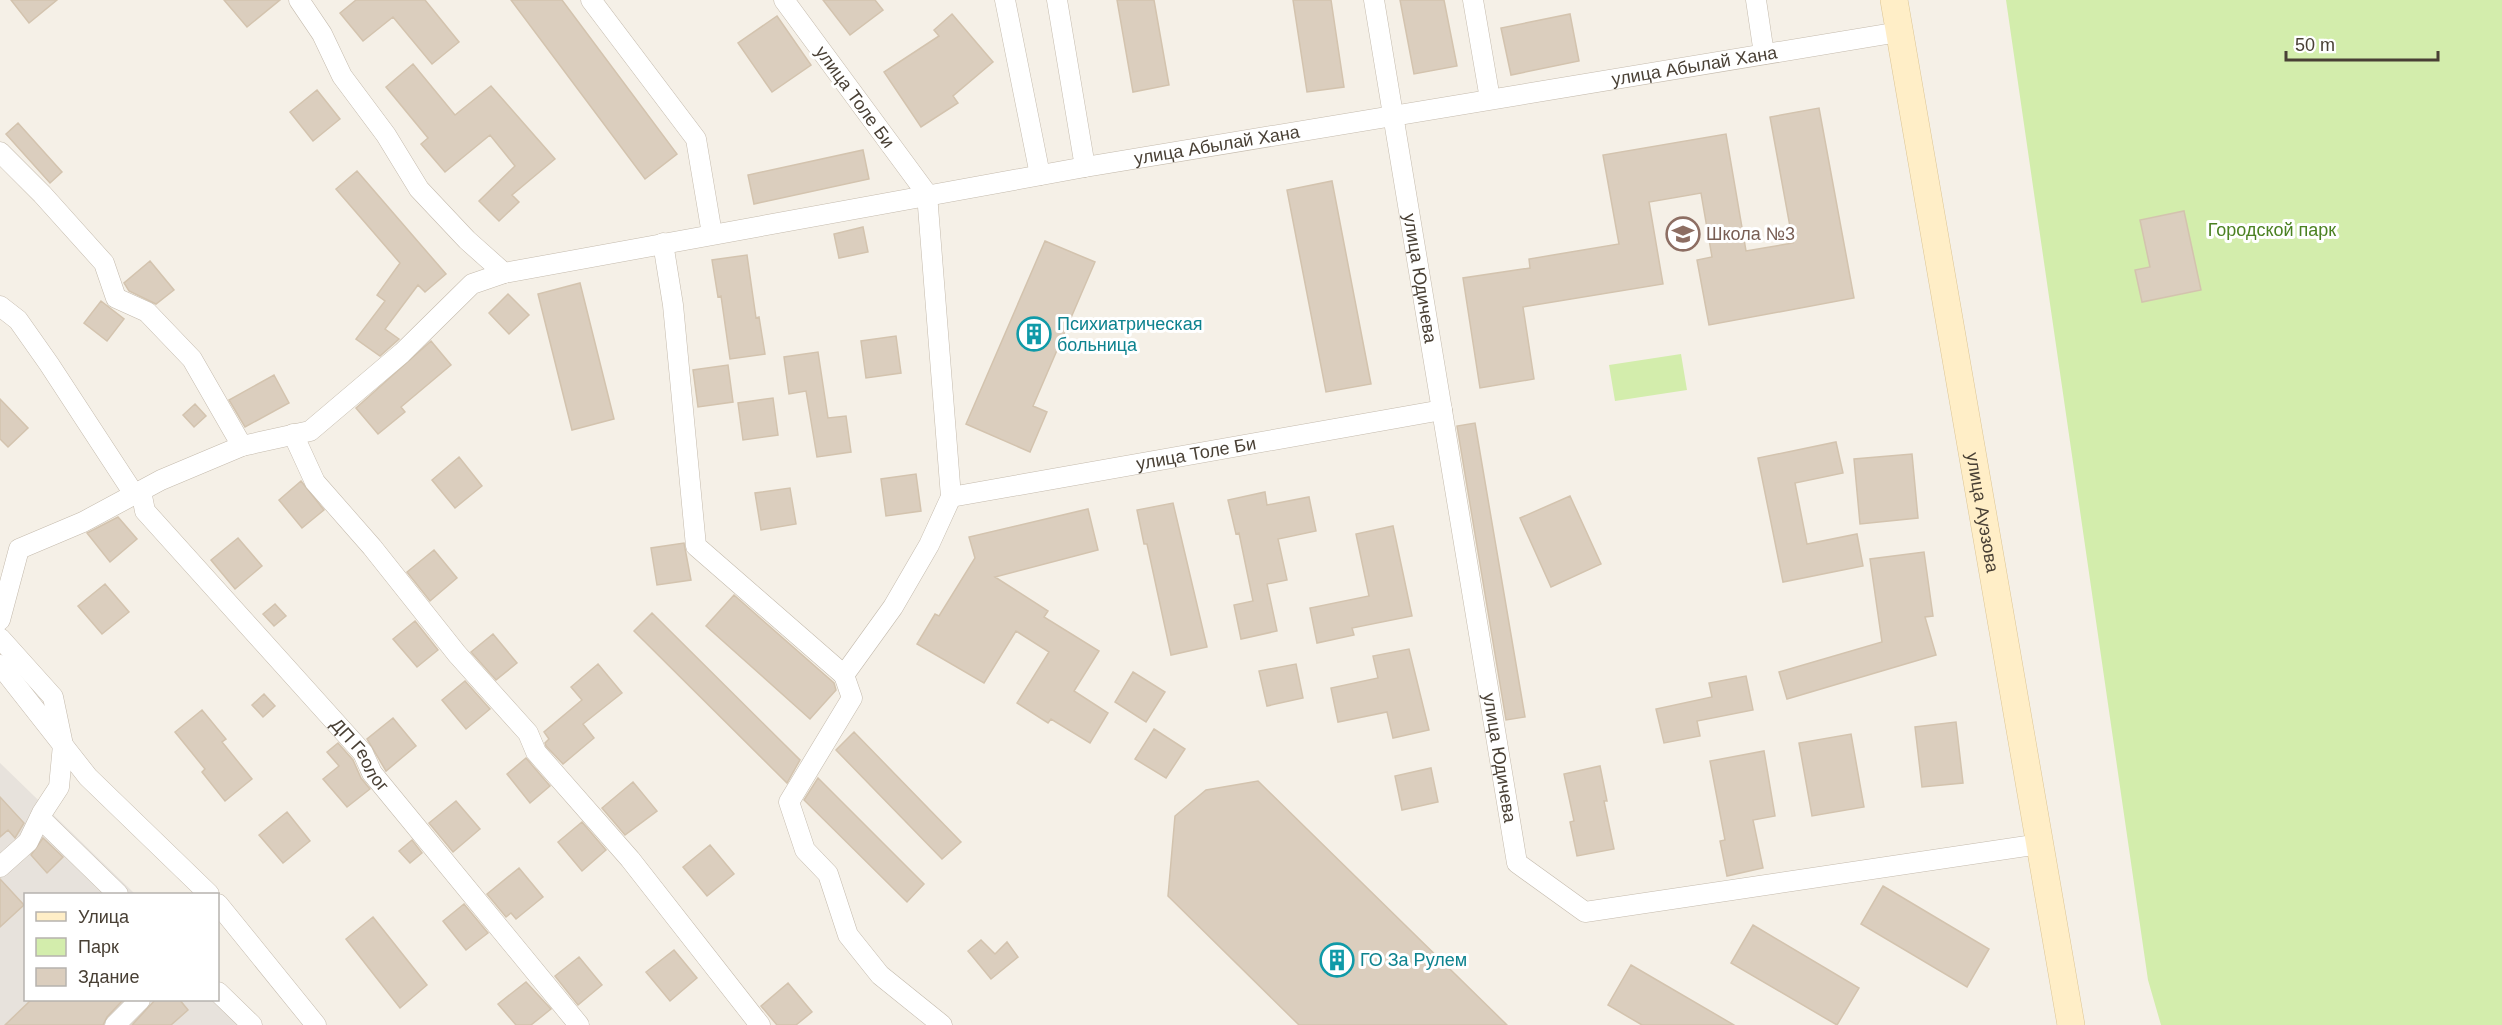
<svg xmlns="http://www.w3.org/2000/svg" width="2502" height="1025" viewBox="0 0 2502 1025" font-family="Arial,sans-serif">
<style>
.industrial{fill:#e7e2dc}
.green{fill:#d3edac}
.building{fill:#dbcebe;stroke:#d3c3ae;stroke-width:1.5}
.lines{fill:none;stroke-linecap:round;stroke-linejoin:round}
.street-casing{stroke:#c4baac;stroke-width:21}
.secondary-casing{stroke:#dcc595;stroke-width:28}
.street{stroke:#fff;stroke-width:20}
.secondary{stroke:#ffeec7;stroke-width:27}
.labels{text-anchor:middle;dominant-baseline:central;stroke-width:6;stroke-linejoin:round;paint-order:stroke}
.street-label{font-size:18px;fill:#494035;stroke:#fff}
.park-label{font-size:18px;fill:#4b8122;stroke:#fff}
.education-label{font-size:18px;fill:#785e54;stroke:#fff;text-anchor:start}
.culture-label{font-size:18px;fill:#0d838f;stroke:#fff;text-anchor:start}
</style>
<rect width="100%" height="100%" fill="#f5f0e7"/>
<path class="industrial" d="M0,763L135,894H26V1000H218V981L256,1025H0Z"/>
<path class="green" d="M2006,0H2502V1025H2161L2148,980Z
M1681,354L1687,390L1615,401L1609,365Z"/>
<path class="building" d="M11,0H57L29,23Z
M224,0H280L247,27Z
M356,0H425L459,42L432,64L393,17L363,41L340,13Z
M511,0H562L677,154L645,179Z
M823,0H875L883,10L850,35Z
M1117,0H1154L1169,85L1133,92Z
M1293,0H1331L1344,87L1307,92Z
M1400,0H1444L1457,66L1414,74Z
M952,14L993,62L953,96L958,103L921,127L884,72L939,36L934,30Z
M1570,14L1579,61L1511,75L1501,28Z
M777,16L811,65L772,92L738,43Z
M413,64L455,115L491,86L555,159L512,195L519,202L499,221L479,201L515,166L490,135L445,172L421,144L428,138L386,87Z
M317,90L340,119L313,141L290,112Z
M1819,108L1854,298L1709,325L1697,260L1712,257L1701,193L1649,202L1663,284L1523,307L1534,379L1480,388L1463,278L1530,268L1529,259L1619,244L1603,155L1726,134L1746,251L1793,243L1770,117Z
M18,123L62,172L50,183L6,134Z
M863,150L869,179L754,204L748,175Z
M357,171L446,274L425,292L418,285L385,329L399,339L380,356L356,339L385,301L377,295L400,263L336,189Z
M1332,181L1371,384L1326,392L1287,190Z
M2184,211L2201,290L2142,302L2135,270L2150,267L2140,220Z
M863,227L868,252L839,258L834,234Z
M1045,241L1095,262L1033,406L1047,412L1030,452L966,424Z
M747,255L756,318L759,317L765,354L730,359L721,296L718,297L712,260Z
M150,261L174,290L156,304L129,291L124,283Z
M580,283L614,419L572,430L538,294Z
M508,294L529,315L509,334L489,313Z
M101,301L124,319L107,341L84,323Z
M896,336L901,373L866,378L861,341Z
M431,341L451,365L401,407L405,412L378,434L356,408Z
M818,352L828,418L846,416L851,452L817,457L806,391L789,394L784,357Z
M728,365L733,402L698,407L693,370Z
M274,375L289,403L245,427L229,400Z
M773,398L778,435L743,440L738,403Z
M0,399L28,428L8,447L0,439Z
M195,404L206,416L194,427L183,415Z
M1475,423L1525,717L1506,720L1457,426Z
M1836,442L1843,473L1795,483L1807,544L1857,534L1863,566L1783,582L1758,458Z
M1912,454L1918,518L1860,524L1854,459Z
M459,457L482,486L455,508L432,480Z
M916,474L921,511L886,516L881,479Z
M301,481L324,510L302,528L279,500Z
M790,488L796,524L761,530L755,493Z
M1265,492L1267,505L1309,497L1316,531L1278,539L1287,580L1267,584L1277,631L1241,639L1234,605L1253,601L1239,533L1236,534L1228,500Z
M1570,496L1601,564L1551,587L1520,518Z
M1173,503L1207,647L1171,655L1147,544H1144L1137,510Z
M1088,509L1098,550L995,577L1048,611L1044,617L1099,651L1074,691L1108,713L1090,743L1051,719L1048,723L1017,703L1049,652L1016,631L984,683L917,644L935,614L939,616L975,558L969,537Z
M118,517L137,539L110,562L87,533Z
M1393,526L1412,616L1352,628L1354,635L1317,643L1310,608L1369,596L1356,534Z
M238,538L262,566L235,589L211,560Z
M684,543L691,580L657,585L651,548Z
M434,550L457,578L430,601L407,572Z
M1924,552L1933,616L1925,617L1936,655L1787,699L1779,672L1882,642L1870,559Z
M105,584L129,612L102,634L78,606Z
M734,595L834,683L836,690L810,719L706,626Z
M275,604L286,616L274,626L263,614Z
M652,613L800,760L787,783L634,631Z
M415,621L438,650L417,667L393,639Z
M493,634L517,663L496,680L471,652Z
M1409,649L1429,730L1393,738L1387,712L1338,722L1331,688L1378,678L1373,656Z
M598,664L622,693L583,724L594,738L563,764L546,746L545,743L549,739L544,732L582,700L571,687Z
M1296,664L1303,698L1267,706L1259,671Z
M1133,672L1165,692L1146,722L1115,702Z
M1746,676L1753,710L1697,721L1700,736L1664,743L1656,709L1712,697L1709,683Z
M465,681L490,709L466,729L442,700Z
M264,694L275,706L263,717L252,705Z
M202,710L226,739L222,742L252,779L225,801L202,772L205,769L175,732Z
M393,718L416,746L386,771L367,739Z
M1956,722L1963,783L1922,787L1915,727Z
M1154,729L1185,749L1166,778L1135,759Z
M854,732L961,842L942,859L836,750Z
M1851,734L1864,807L1812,816L1799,743Z
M338,743L353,760L361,778L370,789L347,807L323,779L339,766L327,752Z
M1764,751L1775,816L1753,820L1763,868L1727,876L1720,841L1725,840L1710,761Z
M526,758L550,786L530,803L507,774Z
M1600,766L1607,801H1604L1614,849L1577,856L1570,822L1574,821L1564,774Z
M1431,768L1438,802L1402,810L1395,776Z
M818,778L924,884L907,902L804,800Z
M1258,781L1507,1025H1299L1168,896L1175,816L1206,790Z
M633,782L657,811L625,835L602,808Z
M0,797L24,823L15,838L8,830L0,837Z
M456,801L480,829L453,852L429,823Z
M287,812L310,841L283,863L259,835Z
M582,822L606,850L582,871L558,842Z
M43,838L63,857L47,873L31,855Z
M412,840L422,853L410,863L399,851Z
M710,845L734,874L707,896L683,867Z
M519,868L543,897L516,919L511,913L506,917L487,894Z
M0,879L24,905L0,927Z
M1883,886L1989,949L1967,987L1861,924Z
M464,904L488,933L466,950L443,921Z
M373,917L427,985L400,1008L346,939Z
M1753,925L1859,988L1837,1025L1731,963Z
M981,940L995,954L1007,942L1018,957L991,979L968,951Z
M674,950L697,978L670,1001L646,972Z
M579,957L602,985L578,1005L555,976Z
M1631,965L1734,1025H1642L1608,1005Z
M526,982L551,1009L531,1025H516L498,1004Z
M788,983L812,1012L796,1025H777L761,1006Z
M32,999H122L123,1000L107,1017L103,1025H5Z
M156,999H179L188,1010L171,1025H132Z"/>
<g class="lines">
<g class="street-casing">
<g id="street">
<path d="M299,0L322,34L342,76L386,135L419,189L467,240L504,273"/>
<path d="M591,0L696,139L712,234"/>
<path d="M1005,0L1040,175"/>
<path d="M1057,0L1085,167"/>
<path id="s1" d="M1374,0L1517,863L1585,912L2040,844"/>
<path d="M1473,0L1490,99"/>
<path d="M1756,0L1764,54"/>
<path d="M0,152L42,194L104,263L116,298L147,312L192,359L242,446"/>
<path d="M663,243L673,305L696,546L844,675L893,607L929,545L951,497L927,194L784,0"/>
<path d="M0,306L18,320L49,364L134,494"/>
<path d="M293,434L315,482L372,547L457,654L528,733L536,752L630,859L760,1025"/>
<path id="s2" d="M141,491L145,511L363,753L372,773L579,1025"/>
<path id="s3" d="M951,497L1442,410"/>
<path id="s4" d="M0,620L19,549L83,522L161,480L242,446L310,431L402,353L472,284L504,273L1085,167L1899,32"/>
<path d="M0,638L53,697L63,745L59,787L42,813L28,842L0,867"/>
<path d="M0,665L88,777L209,894"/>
<path d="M844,675L852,698L789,802L805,850L828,874L848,935L880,975L942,1025"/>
<path d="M40,818L118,894"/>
<path d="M218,904L316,1025"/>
<path d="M218,992L252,1025"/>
<path d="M115,1025L140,1000"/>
</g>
</g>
<g class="secondary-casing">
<g id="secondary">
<path id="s5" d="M1894,0L2071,1025"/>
</g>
</g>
<use href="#street" class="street"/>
<use href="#secondary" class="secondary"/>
</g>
<defs>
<g id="school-ring" transform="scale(1.725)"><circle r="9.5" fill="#fff" stroke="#8d6e63" stroke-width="1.5"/><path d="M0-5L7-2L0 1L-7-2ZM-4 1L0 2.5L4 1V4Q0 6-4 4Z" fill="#8d6e63"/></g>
<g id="building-ring" transform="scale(1.725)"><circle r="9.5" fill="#fff" stroke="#0f9aa8" stroke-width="1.5"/><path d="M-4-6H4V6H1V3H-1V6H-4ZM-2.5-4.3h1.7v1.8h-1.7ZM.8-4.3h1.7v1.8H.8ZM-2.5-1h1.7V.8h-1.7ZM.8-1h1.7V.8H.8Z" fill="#0f9aa8"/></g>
</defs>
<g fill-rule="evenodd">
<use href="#school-ring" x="1683" y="234"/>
<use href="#building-ring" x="1034" y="334"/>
<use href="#building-ring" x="1337" y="960"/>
</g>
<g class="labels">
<g class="street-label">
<text stroke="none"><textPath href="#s4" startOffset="1850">улица Абылай Хана</textPath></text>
<text transform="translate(855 97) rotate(54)">улица Толе Би</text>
<text stroke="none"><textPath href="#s4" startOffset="1366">улица Абылай Хана</textPath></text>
<text stroke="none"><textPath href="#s1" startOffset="282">улица Юдичева</textPath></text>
<text stroke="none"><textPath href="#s3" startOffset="249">улица Толе Би</textPath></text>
<text stroke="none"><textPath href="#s5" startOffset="520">улица Ауэзова</textPath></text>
<text stroke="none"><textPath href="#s2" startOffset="346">ДП Геолог</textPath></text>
<text stroke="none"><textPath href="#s1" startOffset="768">улица Юдичева</textPath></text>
</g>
<g class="park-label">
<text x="2272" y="230">Городской парк</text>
</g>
<g class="education-label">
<text x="1706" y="234">Школа №3</text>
</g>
<g class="culture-label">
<text x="1057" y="324">Психиатрическая<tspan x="1057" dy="21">больница</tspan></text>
<text x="1360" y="960">ГО За Рулем</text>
</g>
</g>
<rect x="24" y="893" width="195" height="108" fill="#ffffff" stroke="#b6b3ae" stroke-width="1.5"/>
<rect x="36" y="912" width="30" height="9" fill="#ffeec7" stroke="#b6b3ae" stroke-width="1.5"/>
<text x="78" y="923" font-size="18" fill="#494035">Улица</text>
<rect x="36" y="938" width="30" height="18" fill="#d3edac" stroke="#b6b3ae" stroke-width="1.5"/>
<text x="78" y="953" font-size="18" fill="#494035">Парк</text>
<rect x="36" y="968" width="30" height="18" fill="#dbcebe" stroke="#b6b3ae" stroke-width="1.5"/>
<text x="78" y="983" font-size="18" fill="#494035">Здание</text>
<path d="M2286 51v9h152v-9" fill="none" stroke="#494035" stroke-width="3"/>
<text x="2295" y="51" font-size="18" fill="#494035" stroke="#ffffff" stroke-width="4.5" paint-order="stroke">50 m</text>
</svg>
